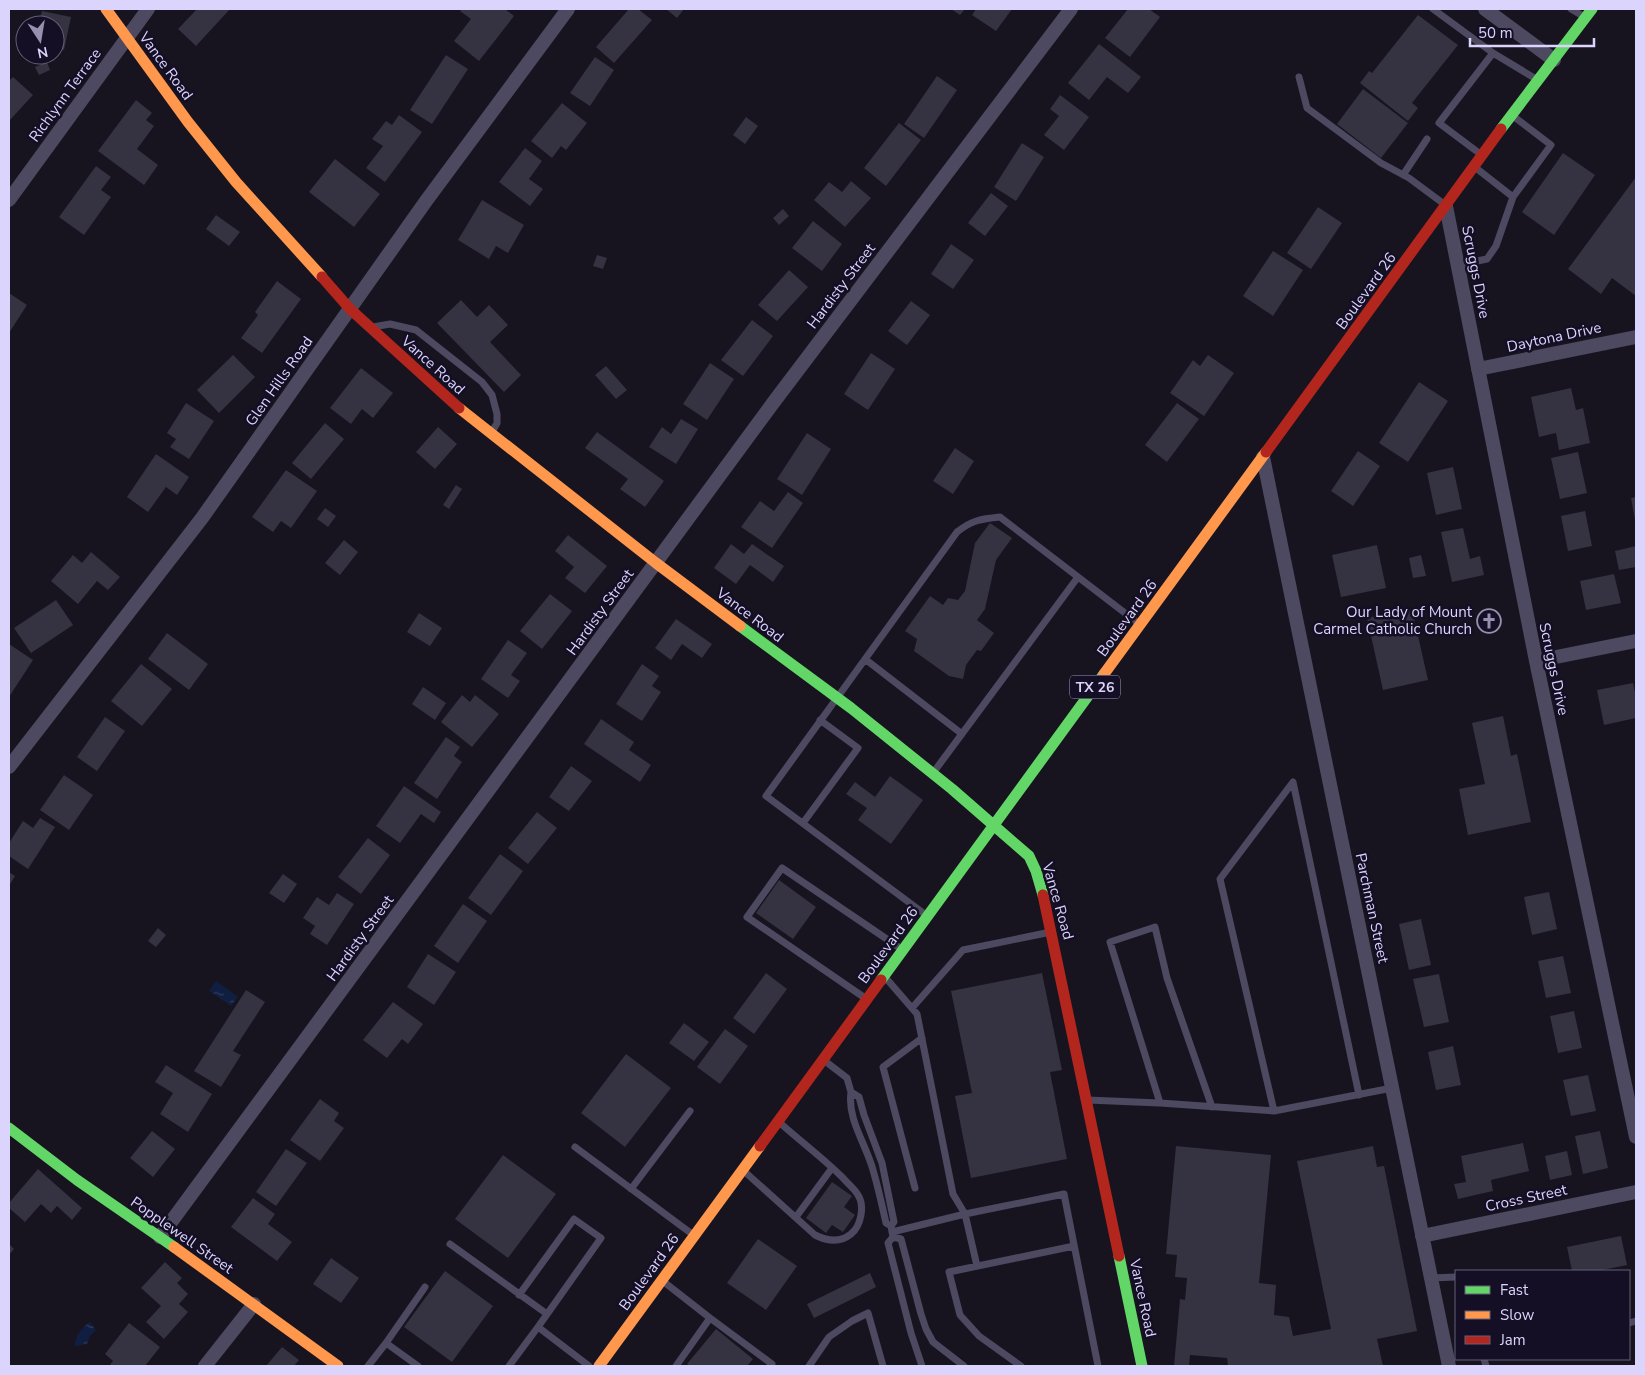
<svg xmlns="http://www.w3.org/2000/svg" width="1645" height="1375" viewBox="0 0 1645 1375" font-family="'Nunito Sans',sans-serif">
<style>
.water{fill:url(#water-ripples)}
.building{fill:#353241}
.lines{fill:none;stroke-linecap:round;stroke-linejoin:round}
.lane{stroke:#4c4960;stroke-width:7}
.street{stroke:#4c4960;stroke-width:14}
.fast{stroke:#63d668;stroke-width:11}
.slow{stroke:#ff974d;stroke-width:11}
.jam{stroke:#b3261e;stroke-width:11}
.labels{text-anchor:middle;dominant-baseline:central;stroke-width:5;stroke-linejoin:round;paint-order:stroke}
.shield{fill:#140f24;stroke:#9f99bc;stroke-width:1}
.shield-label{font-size:14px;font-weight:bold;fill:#dbd4fd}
.street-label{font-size:15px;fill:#dbd4fd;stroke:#140f24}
.poi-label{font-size:15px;fill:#dbd4fd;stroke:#140f24;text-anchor:end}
</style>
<defs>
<pattern id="water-ripples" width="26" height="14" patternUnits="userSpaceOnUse" patternTransform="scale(1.25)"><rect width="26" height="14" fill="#0f1e41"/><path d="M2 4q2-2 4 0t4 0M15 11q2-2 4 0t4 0" fill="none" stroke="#313e5d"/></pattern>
</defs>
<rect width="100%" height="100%" fill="#17141f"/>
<path class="water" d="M216,981L238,997L231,1006L209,991Z
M90,1322L96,1330L90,1336L87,1344L75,1346C75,1336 82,1327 90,1322Z"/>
<path class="building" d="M197,9H230L196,46L178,29Z
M462,9H505L514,16L479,61L454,41L471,19L460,11Z
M629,9H638L652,20L614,63L596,47Z
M666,9H684L677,18Z
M951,9H965L960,15Z
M976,9H1012L996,31L972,15Z
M1128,9H1149L1160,17L1130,57L1105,38Z
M42,11L71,17L64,50L55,48V25H38Z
M1418,15L1458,45L1412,103L1418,108L1408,121L1360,83L1369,71L1372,73Z
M1099,44L1141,77L1128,93L1107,77L1089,100L1068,83Z
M446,55L468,69L432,124L410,110Z
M595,57L614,70L590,106L570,93Z
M47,62L50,70L39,75L35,67Z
M937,76L957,90L924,138L904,124Z
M13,77L33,95L9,121V81Z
M1363,89L1408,123L1381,158L1337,124Z
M1060,95L1089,117L1064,150L1044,135L1059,116L1050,109Z
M136,100L152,113L146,120L154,126L137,149L158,165L144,185L98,151Z
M562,103L587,123L566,150L561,146L552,158L531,141Z
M399,115L422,132L385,182L366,168L383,146L372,139L386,121L392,125Z
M746,117L758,126L745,144L733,135Z
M899,123L921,140L886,186L864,168Z
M1022,143L1044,157L1016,201L994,187Z
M525,148L542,161L529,179L543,189L530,206L499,182Z
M1563,153L1595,175L1554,235L1522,212Z
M335,159L380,194L354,227L309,192Z
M96,166L111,177L101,190L111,197L84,235L59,217Z
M1636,177V296L1612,278L1601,294L1568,269Z
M851,181L871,198L845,227L814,200L829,182L842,192Z
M991,193L1008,206L985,236L968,223Z
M482,200L524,225L508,253L496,246L489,259L458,240Z
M1318,207L1342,223L1311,269L1287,253Z
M783,209L789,216L779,225L773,218Z
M216,215L240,232L229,246L206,229Z
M813,221L842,244L822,271L792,248Z
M951,244L974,260L953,289L931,274Z
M1273,251L1303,270L1273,316L1243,296Z
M597,255L607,258L603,269L593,266Z
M789,270L808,287L777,321L758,305Z
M277,281L301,299L262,353L241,338L258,315L255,312Z
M9,293L27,305L9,333Z
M461,300L477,317L489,305L508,325L490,342L521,375L504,392L437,323Z
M911,301L930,315L907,345L888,331Z
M752,320L773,336L743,376L721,360Z
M871,353L895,369L868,410L844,394Z
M233,355L255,377L219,413L197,390Z
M1208,355L1234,373L1204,416L1170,393L1193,360L1200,366Z
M710,363L734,379L707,420L683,404Z
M606,366L627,390L616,399L595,375Z
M361,368L393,393L373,418L362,409L351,424L330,408Z
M1419,382L1448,401L1408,462L1379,443Z
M1571,388L1576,410L1583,408L1590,443L1559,450L1556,433L1539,437L1531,397Z
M186,403L214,421L189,459L170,447L176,439L167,433Z
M1177,403L1199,419L1167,462L1145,445Z
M681,419L698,429L676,464L649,447L662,427L671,434Z
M325,423L344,439L311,479L292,463Z
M438,427L457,444L435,469L416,452Z
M597,432L664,481L645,507L620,489L628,479L585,448Z
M807,433L831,449L802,495L777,479Z
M955,448L974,461L953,494L933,481Z
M1358,451L1380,466L1353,506L1331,491Z
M1578,452L1587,493L1560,499L1551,458Z
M156,454L189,477L177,495L166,487L148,512L127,497Z
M1453,467L1462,509L1436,515L1427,473Z
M286,470L317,491L291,528L281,521L273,532L252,517Z
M456,485L462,489L449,509L443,505Z
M788,492L803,503L772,548L741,527L760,501L774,511Z
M1636,497V520H1635L1631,498Z
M325,508L336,516L328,527L317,519Z
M1585,511L1592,546L1568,551L1561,516Z
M990,523L1012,538L996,560L985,609L977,620L994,633L981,651L977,650L966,665L963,679L949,676L914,651L917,639L905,631L930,596L943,605L948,598L958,600L965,591L975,543Z
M1463,528L1470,559L1480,556L1484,575L1452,582L1441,532Z
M568,535L607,566L585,593L565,578L574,567L555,551Z
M344,540L358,552L340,575L325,563Z
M731,544L744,554L752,544L784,566L773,582L750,565L736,584L714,568Z
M1377,545L1386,588L1341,597L1332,555Z
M1636,546V567L1619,570L1615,551Z
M91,552L120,577L108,590L97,581L78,604L51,581L73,555L82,563Z
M1421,555L1426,576L1413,578L1409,558Z
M1614,574L1621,603L1586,610L1580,581Z
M550,594L572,611L542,649L520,631Z
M56,600L73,625L31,653L14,628Z
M1412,609L1428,680L1383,690L1367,618Z
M419,613L442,628L430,646L407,632Z
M676,619L712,644L702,658L682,644L671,660L655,648Z
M167,633L208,664L189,690L148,659Z
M508,640L527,653L511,675L520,681L508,698L481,679Z
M9,644L33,660L9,697Z
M141,664L172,689L142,726L111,701Z
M642,664L659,676L652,686L661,692L642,721L616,704Z
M1633,683L1636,697V718L1604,725L1597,690Z
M423,687L446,703L435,720L412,704Z
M462,695L470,702L475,695L499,714L472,747L441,722Z
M1503,716L1511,756L1517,754L1531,822L1468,835L1459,789L1485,784L1472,723Z
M105,717L125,731L97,771L77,757Z
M601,719L634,742L629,750L651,765L640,782L584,744Z
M446,737L460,747L454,756L462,762L437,799L414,783Z
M571,766L592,781L569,811L549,797Z
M64,775L93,795L69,830L40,810Z
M890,776L923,800L891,844L858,820L867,808L846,794L855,782L875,797Z
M404,786L441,812L434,823L421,814L400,843L376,826Z
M537,812L557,828L528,864L508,848Z
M40,818L55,827L28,869L9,856V843L23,821L33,828Z
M368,838L390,855L361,894L338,877Z
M500,854L523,871L491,915L468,898Z
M9,872L15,876L9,886Z
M283,874L297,884L284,903L269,893Z
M779,880L816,907L793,939L756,913Z
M1549,892L1557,929L1532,935L1524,897Z
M337,893L354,904L327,945L310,934L315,926L303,918L317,897L329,905Z
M463,904L487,921L458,963L434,946Z
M1421,919L1431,965L1409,970L1399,924Z
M158,928L166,935L156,947L148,941Z
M428,954L456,972L434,1005L407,987Z
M1563,956L1571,993L1546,998L1538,961Z
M766,973L787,989L754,1034L733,1018Z
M1042,973L1062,1070L1050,1072L1067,1159L971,1178L955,1096L972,1093L951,991Z
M1439,974L1449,1022L1424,1027L1413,979Z
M246,990L265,1002L233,1051L241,1055L221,1087L194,1071Z
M393,1002L423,1024L408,1044L402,1039L387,1058L363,1040Z
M1574,1011L1582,1048L1558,1053L1550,1016Z
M684,1023L709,1042L694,1061L669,1043Z
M725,1029L748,1046L720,1084L697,1067Z
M1453,1046L1461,1085L1436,1090L1428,1052Z
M626,1054L671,1088L625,1147L581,1113Z
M166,1065L212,1094L188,1132L160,1114L173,1093L155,1082Z
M1588,1075L1596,1111L1571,1116L1563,1080Z
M320,1099L339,1113L334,1121L344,1128L320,1161L290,1140Z
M152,1131L175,1149L153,1177L130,1158Z
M1600,1131L1608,1168L1583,1174L1575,1136Z
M1523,1143L1529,1171L1491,1180L1493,1191L1458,1199L1454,1184L1466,1182L1461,1156Z
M1176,1146L1271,1155L1259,1283L1276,1285L1274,1315L1289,1317L1293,1336L1331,1329L1297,1161L1373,1146L1377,1167L1384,1166L1417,1331L1377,1339L1383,1366H1228L1227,1358L1190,1355L1189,1366H1174L1180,1299L1185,1300L1187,1278L1175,1277L1177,1255L1166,1254Z
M286,1149L307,1163L276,1206L256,1192Z
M1567,1151L1572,1175L1550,1180L1545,1156Z
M503,1155L556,1194L508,1258L455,1219Z
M38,1169L82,1208L72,1220L57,1206L51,1213L41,1204L25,1222L9,1208V1203Z
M832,1182L852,1196L844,1207L855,1215L843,1232L832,1225L826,1233L806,1218Z
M253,1198L275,1214L268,1224L292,1242L277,1261L231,1227Z
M1621,1236L1627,1265L1597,1271H1572L1567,1247Z
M758,1239L797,1266L766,1310L727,1283Z
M9,1244L14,1249L9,1255Z
M331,1258L359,1278L341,1303L313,1284Z
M165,1262L182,1278L177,1283L188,1294L179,1304L188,1312L164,1339L146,1322L161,1306L141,1288Z
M445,1271L493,1306L452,1362L404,1327Z
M870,1273L876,1287L814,1318L807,1304Z
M129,1323L160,1347L145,1366H109L113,1361L105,1354Z
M716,1329L753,1359L747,1366H690L687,1364Z
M282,1347L299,1360L294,1366H266Z"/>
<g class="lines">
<path class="lane" d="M1433,9L1493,53
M1571,9L1583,16
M1299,77L1307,108L1381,163L1409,178L1444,204
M1479,153L1439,123L1493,53L1536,79
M1476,168L1513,197L1551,145L1513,116
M1403,175L1427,139
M1458,265L1487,259L1496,246L1513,197
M373,327L390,324L416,330L482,382L492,395L497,414V423L492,432
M865,659L962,734
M933,773L1078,577
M803,823L858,748L820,720
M926,915L766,796L957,532C972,520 981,519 1000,517L1138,623
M885,977L917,1014L953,1194L965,1214L977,1266
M865,998L747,917L782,868L900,948
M912,1008L963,950L1051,932
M825,1061L847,1078L851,1092
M1087,1100L1160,1103L1274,1111L1392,1088
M1160,1103L1110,942L1155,927L1167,978L1212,1107
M1274,1111L1220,879L1293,782L1359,1095
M575,1147L692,1234
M745,1172L815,1235C827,1241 840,1243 851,1234C861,1226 865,1206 858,1195C855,1189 848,1184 843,1178C823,1158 800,1141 779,1122
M915,1188L883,1067L922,1038
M631,1189L690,1111
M796,1217L832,1168
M891,1226L886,1223C882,1205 878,1187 873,1170C866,1144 847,1119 851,1092L859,1097L864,1115L882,1163L894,1222L891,1226L893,1237
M892,1232L965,1214L1064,1194L1098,1366
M893,1237L901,1239L921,1314L926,1329L933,1342L964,1366
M893,1237L888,1243L911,1333L922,1366
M450,1244L547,1314
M1431,1278L1456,1277
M664,1282L710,1318L772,1364L770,1366
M519,1295L574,1219L601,1238L538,1327
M1629,1323L1636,1321
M386,1343L425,1287
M1484,1359L1486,1366
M368,1366L386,1343L418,1366
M509,1366L538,1327L589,1366
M676,1366L710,1318
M809,1366L829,1337L852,1321L868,1313L883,1366
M1021,1366L979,1336L960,1315L949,1272L1074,1246"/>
<path class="street" d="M1485,9L1554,60
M9,200L148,9
M1446,206L1536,661L1636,1137
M1478,369L1636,337
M1263,457L1449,1366
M1536,661L1636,641
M9,767L202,518L426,201L568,9
M1422,1236L1636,1192
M160,1237L773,403L1071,9
M205,1366L254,1304"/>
<path class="fast" d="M1501,129L1592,9
M740,626L851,708L952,789L1029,856L1036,871L1043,895
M881,980L1104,674
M9,1128L77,1180L174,1247
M1119,1256L1142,1366"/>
<path class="slow" d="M106,9L188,122L236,182L322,277
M459,408L656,563L740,626
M1104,674L1266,452
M174,1247L338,1366
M599,1366L760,1146"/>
<path class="jam" d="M322,277L350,309L459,408
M1266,452L1501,129
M1043,895L1119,1256
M760,1146L881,980"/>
</g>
<defs>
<g id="church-ring" transform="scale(1.25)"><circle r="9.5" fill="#140f24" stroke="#9691af" stroke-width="1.5"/><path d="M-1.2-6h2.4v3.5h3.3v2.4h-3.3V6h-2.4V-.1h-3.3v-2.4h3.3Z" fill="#9691af"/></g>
</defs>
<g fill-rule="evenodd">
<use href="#church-ring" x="1489" y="621"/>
</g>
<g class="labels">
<rect class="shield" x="1070" y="675.5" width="50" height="23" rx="4"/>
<g class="shield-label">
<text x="1095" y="687">TX 26</text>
</g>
<g class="street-label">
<text transform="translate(166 66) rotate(54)">Vance Road</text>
<text transform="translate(65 95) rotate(-54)">Richlynn Terrace</text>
<text transform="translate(1476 272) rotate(79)">Scruggs Drive</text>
<text transform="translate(841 286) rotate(-53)">Hardisty Street</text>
<text transform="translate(1366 291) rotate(-54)">Boulevard 26</text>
<text transform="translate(1554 337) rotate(-12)">Daytona Drive</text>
<text transform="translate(433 365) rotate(42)">Vance Road</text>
<text transform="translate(279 381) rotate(-55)">Glen Hills Road</text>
<text transform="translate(600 612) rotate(-54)">Hardisty Street</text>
<text transform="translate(750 615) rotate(37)">Vance Road</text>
<text transform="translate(1127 618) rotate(-54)">Boulevard 26</text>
<text transform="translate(1554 669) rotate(78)">Scruggs Drive</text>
<text transform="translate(1058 901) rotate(74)">Vance Road</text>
<text transform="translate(1372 908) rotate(78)">Parchman Street</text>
<text transform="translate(360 938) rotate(-54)">Hardisty Street</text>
<text transform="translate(888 945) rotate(-54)">Boulevard 26</text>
<text transform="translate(1526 1198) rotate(-12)">Cross Street</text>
<text transform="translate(182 1235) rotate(35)">Popplewell Street</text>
<text transform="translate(649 1272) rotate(-54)">Boulevard 26</text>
<text transform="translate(1143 1298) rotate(78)">Vance Road</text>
</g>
<g class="poi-label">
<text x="1472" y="612">Our Lady of Mount<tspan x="1472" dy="17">Carmel Catholic Church</tspan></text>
</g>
</g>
<rect width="1645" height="1375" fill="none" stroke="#dbd4fd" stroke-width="20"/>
<rect x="1455" y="1270" width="175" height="90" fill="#140f24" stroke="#645e7b"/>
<rect x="1465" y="1286" width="25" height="8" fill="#63d668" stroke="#645e7b"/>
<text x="1500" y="1295" font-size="15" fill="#dbd4fd">Fast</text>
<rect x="1465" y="1311" width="25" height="8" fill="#ff974d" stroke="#645e7b"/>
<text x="1500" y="1320" font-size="15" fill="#dbd4fd">Slow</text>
<rect x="1465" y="1336" width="25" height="8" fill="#b3261e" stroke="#645e7b"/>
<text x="1500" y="1345" font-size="15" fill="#dbd4fd">Jam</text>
<g transform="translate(40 40) rotate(168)"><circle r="24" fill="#140f24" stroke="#645e7b"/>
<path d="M0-4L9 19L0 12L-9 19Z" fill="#9691af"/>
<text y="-8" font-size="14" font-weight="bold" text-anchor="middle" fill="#dbd4fd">N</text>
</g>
<path d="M1470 38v8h124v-8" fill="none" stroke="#dbd4fd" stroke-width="2.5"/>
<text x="1478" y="38" font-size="15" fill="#dbd4fd" stroke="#140f24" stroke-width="4" paint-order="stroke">50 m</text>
</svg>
